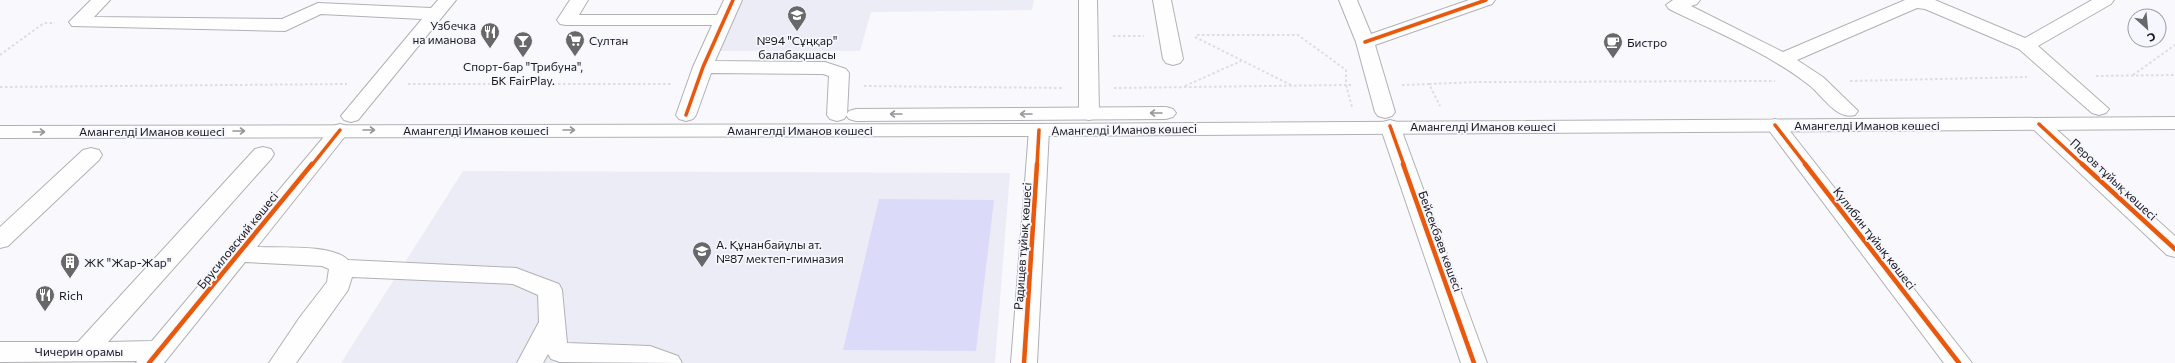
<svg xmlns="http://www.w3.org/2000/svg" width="2175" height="363" viewBox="0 0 2175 363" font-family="Commissioner,sans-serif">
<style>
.built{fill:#ececf7}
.green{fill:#dbdaf8}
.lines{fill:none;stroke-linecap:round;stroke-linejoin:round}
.minor-casing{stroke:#b1b1b5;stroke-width:2}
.major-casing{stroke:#b1b1b5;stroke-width:2}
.path{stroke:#dededf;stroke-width:2;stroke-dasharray:2.5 2.5;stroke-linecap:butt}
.minor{fill:#fefeff;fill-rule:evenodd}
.major{fill:#fefeff;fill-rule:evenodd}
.cycleway-far1-casing{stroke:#f6f6ff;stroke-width:5.5}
.cycleway-casing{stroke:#f6f6ff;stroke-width:7}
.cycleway-far1{stroke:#e8590c;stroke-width:3.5}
.cycleway{stroke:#e8590c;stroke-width:4.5}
.oneway{stroke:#979799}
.labels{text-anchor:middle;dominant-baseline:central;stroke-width:3.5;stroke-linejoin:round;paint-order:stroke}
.poi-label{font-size:12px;fill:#1a1a1d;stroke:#f6f6ff;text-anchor:start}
.street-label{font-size:12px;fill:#1a1a1d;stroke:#f6f6ff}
</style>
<rect width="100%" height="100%" fill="#f8f8fd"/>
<path class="built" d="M743,0H1034L1032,10L871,12L860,51H720Z
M463,171L1010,173L995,363H341Z"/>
<path class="green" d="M879,199L994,200L976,351L843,350Z"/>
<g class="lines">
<g class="minor-casing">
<path id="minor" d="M91,0H110L94,17L282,19L318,3L431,8L438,0H456L358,120L351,122L344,120L341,116L422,19L321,14L285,31L72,26L69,22Z
M570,0H588L579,15H717L724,0H742L715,61L825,62L846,69L849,73L847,115L844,119L837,121L830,119L827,115L829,76L823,74L711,73L696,115L693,119L686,121L679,119L676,115L693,67L712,25H566L560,24L557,20Z
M1079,0H1097L1099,114L1096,118L1089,120L1082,118L1079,114Z
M1153,0H1171L1183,59L1180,63L1173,65L1166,63L1163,59Z
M1339,0H1357L1371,34L1469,0H1495L1492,4L1375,45L1395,112L1392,116L1385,118L1378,116L1375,112L1356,42Z
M1673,0H1700L1697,4L1691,6L1783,52L1905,0H1935L2025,38L2092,0H2114L2111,4L2038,46L2109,109L2106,113L2099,115L2092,113L2019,49L1925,9L1917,8L1797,60L1823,77L1858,111L1855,115C1836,120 1823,96 1809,85C1770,54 1714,31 1669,9L1666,5Z
M2039,118L2046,120L2175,236V257L2167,255L2032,128L2029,124L2032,120Z
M1775,119L1782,121L1972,363H1944L1765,125L1768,121Z
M1390,120L1397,122L1400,126L1487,363H1461L1380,126L1383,122Z
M340,124L347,126L350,130L257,247C279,248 333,244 348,260L516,268L559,284L562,290L567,343L650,346L678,356L682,363L560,362L551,359L548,354L543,363H517L539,322L538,295L513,284L352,277L348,290L296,363H269L300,317L327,282L329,269L322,266L245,262L164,363H136L137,361L0,362V342H78L255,149L263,147L271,149L274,154L271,159L108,342L152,341L333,126Z
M1039,124L1046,126L1049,130L1037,363H1011L1029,130L1032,126Z
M91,148L99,150L102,155L99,160L8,246L0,248V227L83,150Z"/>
</g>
<g class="major-casing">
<path id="major" d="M1166,107L1173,109L1176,113L1173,117L1166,119L856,121L849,119L846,115L849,111L856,109Z
M2175,117V129L1039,136L0,138V126L1039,124Z"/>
</g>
<path class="path" d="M1113,36H1144
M1195,37L1291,85
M0,55L44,23H55
M2133,75L2175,45
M2096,76L2175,75
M1850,81L2027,77
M408,84H671
M1429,84L1478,82L1775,81
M1351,85H1346L1352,107
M1402,85L1429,84L1440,106
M864,86L1063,88
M1185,86L1241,61
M0,87L347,84
M1114,88L1346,85V70L1298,35H1195"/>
<use href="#minor" class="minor"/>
<use href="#major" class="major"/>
<g class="cycleway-far1-casing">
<path id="cycleway-far1" d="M1365,42L1486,0
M686,115L703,67L733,0
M2039,124L2083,165
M1775,125L1806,165
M1390,126L1404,165
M312,165L340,130
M1037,165L1039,130"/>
</g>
<g class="cycleway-casing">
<path id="cycleway" d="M1403,164L1474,363
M1805,164L1959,363
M2082,164L2175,249
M149,363L312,164
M1024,363L1037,164"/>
</g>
<use href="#cycleway-far1" class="cycleway-far1"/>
<use href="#cycleway" class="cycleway"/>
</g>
<defs><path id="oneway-shaft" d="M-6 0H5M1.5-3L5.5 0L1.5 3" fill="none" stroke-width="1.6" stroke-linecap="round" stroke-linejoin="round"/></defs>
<g class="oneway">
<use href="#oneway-shaft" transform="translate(1156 113) rotate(180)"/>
<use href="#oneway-shaft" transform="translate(896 114) rotate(180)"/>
<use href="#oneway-shaft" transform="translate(1026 114) rotate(180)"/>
<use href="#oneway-shaft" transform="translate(369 130)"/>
<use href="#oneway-shaft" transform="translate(569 130)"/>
<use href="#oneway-shaft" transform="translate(239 131)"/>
<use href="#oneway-shaft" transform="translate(39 132)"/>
</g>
<defs>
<g id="school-pin" transform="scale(1)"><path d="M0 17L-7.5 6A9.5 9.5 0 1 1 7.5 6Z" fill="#68686b" stroke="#f6f6ff"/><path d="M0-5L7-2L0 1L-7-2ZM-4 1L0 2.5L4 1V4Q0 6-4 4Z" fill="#fff"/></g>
<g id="restaurant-pin" transform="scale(1)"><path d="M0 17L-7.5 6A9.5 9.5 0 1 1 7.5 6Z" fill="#68686b" stroke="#f6f6ff"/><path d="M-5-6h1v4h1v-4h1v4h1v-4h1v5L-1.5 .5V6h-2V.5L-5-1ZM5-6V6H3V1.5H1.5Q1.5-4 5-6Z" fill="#fff"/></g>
<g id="supermarket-pin" transform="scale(1)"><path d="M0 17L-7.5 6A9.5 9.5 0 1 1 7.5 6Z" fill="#68686b" stroke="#f6f6ff"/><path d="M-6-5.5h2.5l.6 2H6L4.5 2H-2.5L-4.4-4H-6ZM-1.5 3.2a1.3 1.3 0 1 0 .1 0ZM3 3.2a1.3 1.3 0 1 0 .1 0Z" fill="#fff"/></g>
<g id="bar-pin" transform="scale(1)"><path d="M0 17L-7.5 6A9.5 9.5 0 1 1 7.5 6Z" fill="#68686b" stroke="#f6f6ff"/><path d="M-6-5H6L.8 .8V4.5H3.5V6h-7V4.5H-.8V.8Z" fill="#fff"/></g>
<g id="cafe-pin" transform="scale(1)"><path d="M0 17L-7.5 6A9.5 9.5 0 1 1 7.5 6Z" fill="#68686b" stroke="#f6f6ff"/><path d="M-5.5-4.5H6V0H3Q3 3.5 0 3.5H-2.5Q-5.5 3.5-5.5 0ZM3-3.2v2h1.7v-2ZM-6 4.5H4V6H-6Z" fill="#fff"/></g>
<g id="building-pin" transform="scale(1)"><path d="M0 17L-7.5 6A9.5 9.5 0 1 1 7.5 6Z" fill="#68686b" stroke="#f6f6ff"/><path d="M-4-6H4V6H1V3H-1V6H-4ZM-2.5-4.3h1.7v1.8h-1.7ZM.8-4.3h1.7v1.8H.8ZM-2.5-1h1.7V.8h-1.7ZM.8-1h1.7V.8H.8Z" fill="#fff"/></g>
</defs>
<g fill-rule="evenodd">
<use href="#school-pin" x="797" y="15"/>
<use href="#restaurant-pin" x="490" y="32"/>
<use href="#supermarket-pin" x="575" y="40"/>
<use href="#bar-pin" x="523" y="41"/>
<use href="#cafe-pin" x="1613" y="42"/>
<use href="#school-pin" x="702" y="251"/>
<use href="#building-pin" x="70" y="262"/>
<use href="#restaurant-pin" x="45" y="295"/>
</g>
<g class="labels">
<g class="poi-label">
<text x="476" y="25" text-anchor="end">Узбечка<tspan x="476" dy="14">на иманова</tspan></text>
<text x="589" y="40">Султан</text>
<text x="797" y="40" text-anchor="middle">№94 "Сұңқар"<tspan x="797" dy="14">балабақшасы</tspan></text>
<text x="1627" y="42">Бистро</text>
<text x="523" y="66" text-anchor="middle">Спорт-бар "Трибуна",<tspan x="523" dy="14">БК FairPlay.</tspan></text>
<text x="716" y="244">А. Құнанбайұлы ат.<tspan x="716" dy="14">№87 мектеп-гимназия</tspan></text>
<text x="84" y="262">ЖК "Жар-Жар"</text>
<text x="59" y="295">Rich</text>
</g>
<g class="street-label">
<text x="1867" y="125">Амангелді Иманов көшесі</text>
<text x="1483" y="126">Амангелді Иманов көшесі</text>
<text transform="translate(1124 129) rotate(-1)">Амангелді Иманов көшесі</text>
<text x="476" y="130">Амангелді Иманов көшесі</text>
<text x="800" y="130">Амангелді Иманов көшесі</text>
<text x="152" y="131">Амангелді Иманов көшесі</text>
<text transform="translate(2114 179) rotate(43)">Перов тұйық көшесі</text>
<text transform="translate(1875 238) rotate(52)">Кулибин тұйық көшесі</text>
<text transform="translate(237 240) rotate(-51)">Брусиловский көшесі</text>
<text transform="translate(1441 241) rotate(70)">Бейсекбаев көшесі</text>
<text transform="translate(1022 246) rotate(-86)">Радищев тұйық көшесі</text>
<text x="79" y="351">Чичерин орамы</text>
</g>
</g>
<g transform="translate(2147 28) rotate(153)"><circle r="19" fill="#f6f6ff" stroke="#9e9ea5"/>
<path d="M0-3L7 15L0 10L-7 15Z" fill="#68686b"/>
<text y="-6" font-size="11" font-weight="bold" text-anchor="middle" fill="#1a1a1d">С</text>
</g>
</svg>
